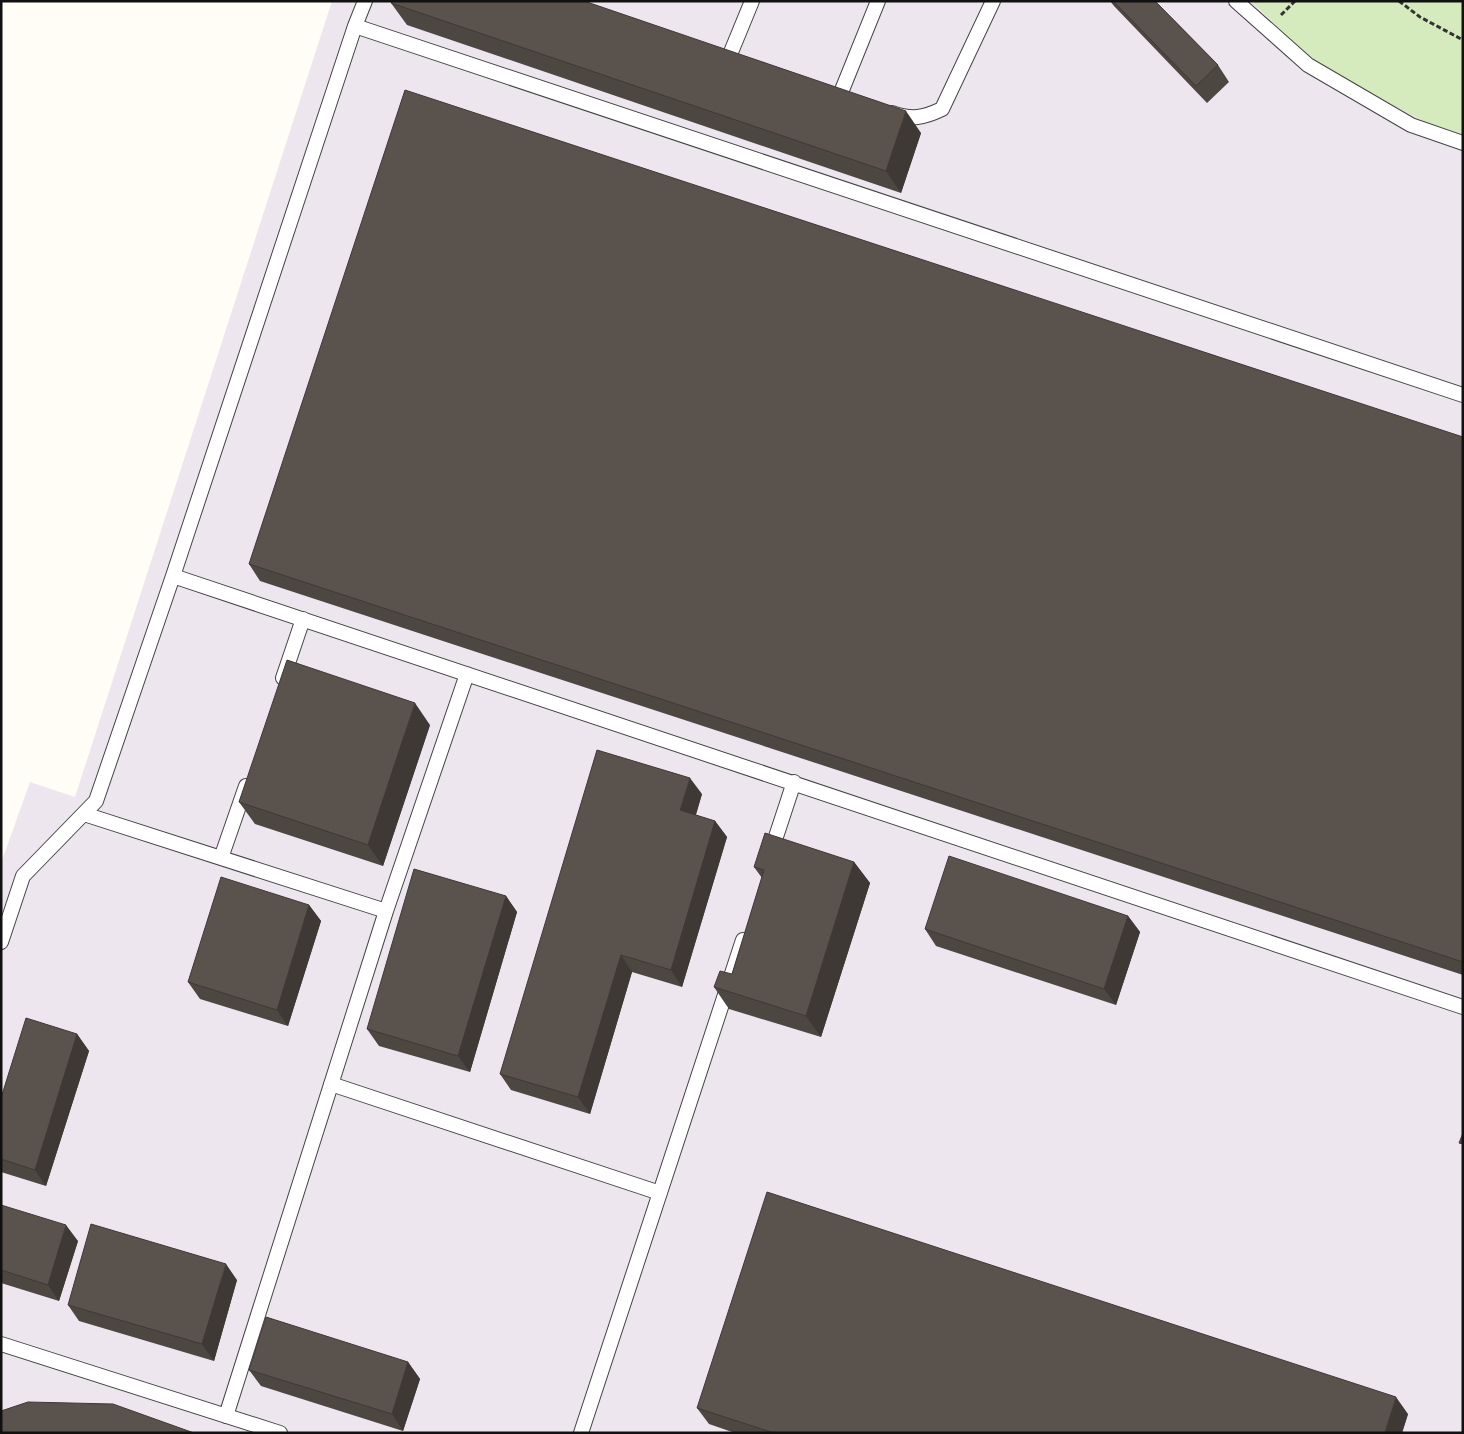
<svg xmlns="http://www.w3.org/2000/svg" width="1464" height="1434" viewBox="0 0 1464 1434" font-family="'Source Serif 4',serif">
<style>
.industrial{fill:#eee6ef}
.green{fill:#d5ebbd}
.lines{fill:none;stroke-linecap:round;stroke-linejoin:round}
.service-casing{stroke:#444;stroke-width:16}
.path{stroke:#333;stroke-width:3;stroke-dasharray:5 2.5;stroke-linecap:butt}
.service{stroke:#fff;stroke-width:14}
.wall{fill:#4d4742}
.shaded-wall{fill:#3f3936}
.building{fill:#5a524d;stroke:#3f3936}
</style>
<rect width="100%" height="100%" fill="#fffdf5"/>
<path class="industrial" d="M332,1H1463V1433H1V863L30,782L75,797Z"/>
<path class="green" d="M1251,1H1463V134L1423,121L1322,67L1305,54Z"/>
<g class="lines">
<g class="service-casing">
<path id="service" d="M1236,1L1308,65L1411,125L1463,143
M355,26L1463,395
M729,57L752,1
M840,95L878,1
M892,113C912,120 923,118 942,109L993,1
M173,576L1463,1007
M283,678L303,619
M84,814L386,911
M770,855L794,782
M221,858L246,786
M1,942L23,876L96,801L173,576L355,26L365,1
M331,1084L660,1193
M1,1344L280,1433
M226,1416L386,911L467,674
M581,1433L743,940"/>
</g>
<path class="path" d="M1399,1L1420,17L1463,40
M1281,15L1295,1"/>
<use href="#service" class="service"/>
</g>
<path class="wall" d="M1110,1H1155L1218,65L1229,82L1207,103L1114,6Z
M391,3L921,133L901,193L407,25Z
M1463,437V975L260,581L249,564Z
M430,725L383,866L255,824L239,802Z
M702,794L696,815L715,821L727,837L682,987L632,972L590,1114L511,1090L500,1074Z
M854,862L870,883L821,1037L729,1009L714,987L732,974L762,878L754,867Z
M506,896L517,912L470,1072L379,1046L367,1029Z
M309,905L321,921L288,1026L200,999L188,982Z
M1128,916L1140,932L1116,1005L936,946L925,929Z
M77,1034L89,1051L46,1186L1,1172V1098Z
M1,1205L78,1241L59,1301L1,1283Z
M237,1280L214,1361L79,1321L68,1305Z
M408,1362L420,1379L403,1431L261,1386L249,1370Z
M697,1408L1408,1414L1402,1433H735L709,1424Z"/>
<path class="shaded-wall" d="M906,111L921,133L901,193L886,171Z
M415,703L430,725L383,866L368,845Z
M690,778L702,794L692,826L680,810Z
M715,821L727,837L682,987L671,970Z
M854,862L870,883L821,1037L806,1016Z
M506,896L517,912L470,1072L458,1056Z
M309,905L321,921L288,1026L277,1010Z
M1128,916L1140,932L1116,1005L1104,989Z
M621,955L632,972L590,1114L578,1097Z
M77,1034L89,1051L46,1186L35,1170Z
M66,1225L78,1241L59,1301L48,1285Z
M226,1264L237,1280L214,1361L202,1344Z
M408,1362L420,1379L403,1431L392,1414Z
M1396,1397L1408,1414L1402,1433H1385Z"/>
<path class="building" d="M392,1H584L906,111L886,171L391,3Z
M1113,1H1155L1218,65L1196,86Z
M405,90L1463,437V962L249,564Z
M287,660L415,703L368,845L239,802Z
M597,750L690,778L680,810L715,821L671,970L621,955L578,1097L500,1074Z
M765,833L854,862L806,1016L714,987L720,971L732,974L764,870L754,867Z
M949,856L1128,916L1104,989L925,929Z
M414,869L506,896L458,1056L367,1029Z
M221,877L309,905L277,1010L188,982Z
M26,1018L77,1034L35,1170L1,1159V1098Z
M1463,1133V1144L1459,1143Z
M767,1192L1396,1397L1385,1433H774L697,1408Z
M1,1205L66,1225L48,1285L1,1270Z
M91,1224L226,1264L202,1344L68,1305Z
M266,1317L408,1362L392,1414L249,1370Z
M28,1402L113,1404L194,1433H1V1411Z"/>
<rect width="1464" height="1434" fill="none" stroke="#111111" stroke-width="5"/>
</svg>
